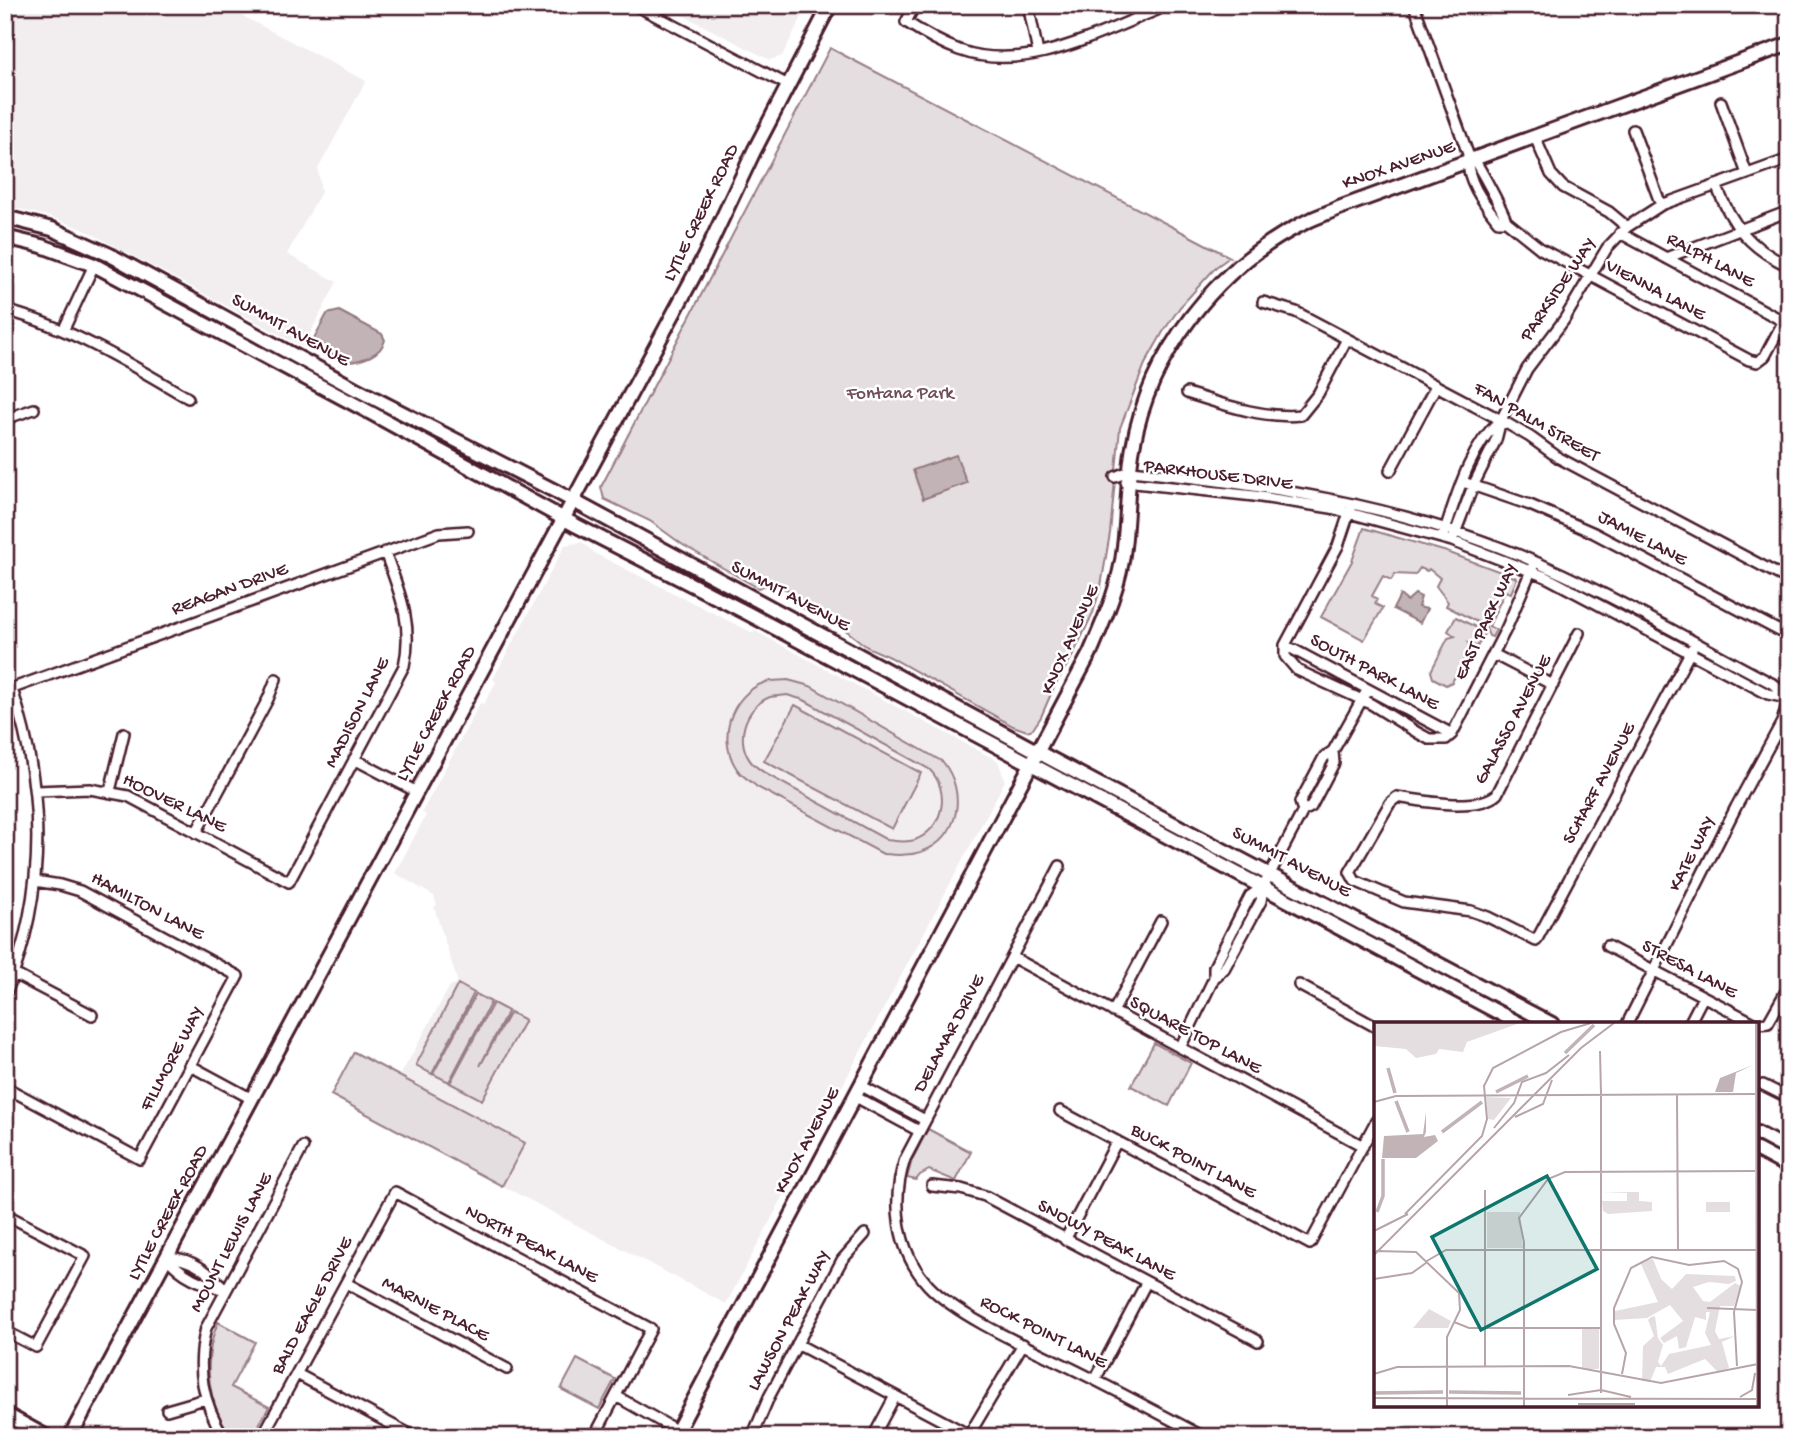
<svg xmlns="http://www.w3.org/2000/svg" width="1794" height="1442" viewBox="0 0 1794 1442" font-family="'Gochi Hand',sans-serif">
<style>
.built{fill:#f2eeef}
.green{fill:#e5dee0;stroke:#987e86;stroke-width:2;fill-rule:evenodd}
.water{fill:#c1b3b6;stroke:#91787e;stroke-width:2}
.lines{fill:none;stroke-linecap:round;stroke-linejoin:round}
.street-casing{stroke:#4a1f2b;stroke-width:14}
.secondary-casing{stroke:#4a1f2b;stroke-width:18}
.street{stroke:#fff;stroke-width:9}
.secondary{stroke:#fff;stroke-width:12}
.labels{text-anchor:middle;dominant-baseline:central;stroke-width:5;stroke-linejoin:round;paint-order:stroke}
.street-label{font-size:19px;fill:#4a1f2b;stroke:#fff}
.park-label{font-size:19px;fill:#714f58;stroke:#fff}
.inset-river{fill:none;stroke:#c1b3b6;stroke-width:3.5}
.inset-road{fill:none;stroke:#b7a5aa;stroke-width:2}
.view{fill:#0f766e;fill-opacity:0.15;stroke:#0f766e;stroke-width:3.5}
.inset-edge{fill:none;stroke:#4a1f2b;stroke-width:3.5}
</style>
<rect width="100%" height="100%" fill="#fff"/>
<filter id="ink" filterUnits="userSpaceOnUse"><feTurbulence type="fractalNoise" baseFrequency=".0143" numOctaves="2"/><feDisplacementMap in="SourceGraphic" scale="14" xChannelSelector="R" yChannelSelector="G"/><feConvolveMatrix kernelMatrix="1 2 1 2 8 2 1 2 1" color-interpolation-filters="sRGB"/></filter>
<g filter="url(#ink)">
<path class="built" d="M5,5H222L366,81L318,169L321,192L287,254L337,282L303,347L85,230L51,217L5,206Z
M663,5H808L782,56L770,60Z
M582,542L596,554L753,633L755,631L998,761L1005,781L726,1304L331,1095L354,1052L400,1076L450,986L458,983L434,907L437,905L434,896L395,873L426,815L422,812L480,703L484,704L496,682L493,679L565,545Z"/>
<path class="green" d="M830,48L1230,257L1216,267L1180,307L1163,332L1145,364L1120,428L1110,533L1101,586L1093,613L1072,657L1054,687L1041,717L1033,729L1027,731L1013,726L890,657L867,647L843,628L797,605L792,591L769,584L758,588L683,545L650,521L604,499L601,487Z
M1364,528L1447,552L1517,578L1511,593L1505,591L1489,626L1496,630L1492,637L1489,636L1485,626L1446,606L1448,602L1436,586L1440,578L1429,569L1427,571L1420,568L1415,575L1395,574L1391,580L1383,576L1372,596L1377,599L1375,604L1383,608L1364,640L1321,617L1352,561Z
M1456,617L1485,632L1477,647L1468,643L1470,649L1452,682L1446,685L1433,678L1431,671L1448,638L1455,636L1448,631Z
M788,680L810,686L943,762C967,792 960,839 921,852C908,856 896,855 883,854L757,787C752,782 745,778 740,773C715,743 729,694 766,682C773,680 781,681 788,680ZM787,695L804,700L929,769C951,790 944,829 915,840C905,843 896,841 887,840L766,774C761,770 756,767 752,763C734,742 744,707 770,697C775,696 782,696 787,695Z
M795,705L921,773L892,829L764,761Z
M458,984L474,993L432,1074L416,1065Z
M476,994L491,1002L449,1082L433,1074Z
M493,1003L508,1011L480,1066L510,1012L525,1020L482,1100L450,1083Z
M1154,1043L1191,1063L1169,1106L1131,1086Z
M354,1052L525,1143L502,1186L331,1095Z
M928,1129L971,1152L956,1181L929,1170L920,1175L916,1180L907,1178L912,1160Z
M218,1322L255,1342L231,1387L269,1407L252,1437H232C207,1403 202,1361 218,1322Z
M577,1359L615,1379L599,1409L561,1389Z"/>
<path class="water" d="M339,311L382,334L385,340C381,355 362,361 348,362L315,345L313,340L327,314Z
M956,455L967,483L923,499L913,470Z
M1415,594L1421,597L1418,607L1427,609L1420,623L1393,609L1400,595L1407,601Z"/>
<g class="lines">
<g class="street-casing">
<path id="street" d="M635,5L788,85
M915,5L906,22C923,33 940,43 959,50C1025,74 1096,34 1157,10L1156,5
M1414,5L1468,154C1465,179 1483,202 1498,221H1506L1541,249L1749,360L1757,362L1765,356L1789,311
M1030,14L1038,53
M1721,102L1747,174
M1633,130L1661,205
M1535,137L1551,174L1563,187L1609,212L1627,227
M1472,157C1477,162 1506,216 1506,221
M1716,185C1732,225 1749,248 1789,266
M1620,233L1783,321
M1666,258L1789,211
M1263,302L1296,312L1501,420L1530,437L1559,458L1789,580
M5,310C71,328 129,363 188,398
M64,329L94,265
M1187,393C1222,404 1263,419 1301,415L1318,394L1347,339
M5,419L34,409
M1390,471L1436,386
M1115,477L1130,471C1263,484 1394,504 1519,555C1607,591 1690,641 1775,685L1789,698
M1126,482L1254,496L1331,508L1452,541L1546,577L1768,694L1787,698
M1463,482L1530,505L1594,533L1789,636
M1351,507L1338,546L1285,645V656L1297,670L1371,704L1418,733L1429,739H1446L1452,734
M1444,533C1457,495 1469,449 1499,421
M1454,536L1473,486L1496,440L1501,420L1527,369L1564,320L1607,248L1627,227L1661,205L1789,159
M1579,633L1497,794C1478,812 1422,801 1397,797L1390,803L1350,872L1355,881L1404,902L1471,911L1488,917L1536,941L1695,643
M1285,645L1452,734
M1493,654L1553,685
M5,691L439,533L468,531
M1452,734L1507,627L1533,566
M354,759L417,792
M36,791L90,789L128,796L289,882L404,666C414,624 399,591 385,552
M110,791L124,733
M1303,811L1300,802L1324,757L1333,751L1365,694
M196,833L268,699L276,679
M1060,866L905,1159C891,1201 897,1251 928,1285C958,1317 1030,1348 1071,1368C1116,1390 1160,1414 1204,1437
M1607,946L1756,1024
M1012,957L1363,1146
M14,974L92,1015
M1214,978V967L1250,896L1263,887
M1299,985L1376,1027
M5,996C47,894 46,792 12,689
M1113,1012L1161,921
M1627,1024L1736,807L1782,722L1789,698
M1689,1024L1703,997
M1757,1024L1768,1023L1789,986
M1180,1048L1214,978L1224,969L1261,901L1263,887L1303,811L1311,807L1334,763L1333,751
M189,1065L252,1099
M860,1085L925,1120
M1763,1085L1789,1098
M5,1087L140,1159L238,976L80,891L60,885L35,881
M854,1096L919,1131
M1060,1111L1310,1244L1376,1121
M932,1186L961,1189L985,1196L1258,1341
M5,1214L85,1256L36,1347L5,1331
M1065,1240L1117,1141
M167,1257C192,1258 209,1272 226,1290
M167,1257C181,1276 202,1284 225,1290
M346,1283L507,1369
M797,1344L973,1437
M297,1374L415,1437
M1095,1380L1146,1283
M616,1396L688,1437
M167,1410L205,1399
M755,1430L769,1397L842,1260L865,1234
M969,1435L1023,1344
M224,1437C202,1402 196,1368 206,1328L303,1147
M262,1437L395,1192L651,1329L594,1437
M873,1437L895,1396"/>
</g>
<g class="secondary-casing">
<path id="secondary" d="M5,217L52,229L110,255L354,388L555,491L1051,759L1552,1024
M5,237L42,246L94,265L371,413L577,526L747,613L1520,1024
M1757,1133L1789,1150
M1757,1150L1789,1167
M5,1414L47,1437
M70,1437L704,257L754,151L830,5
M674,1437L1090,653C1105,618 1120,585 1124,547C1128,514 1127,480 1133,447C1149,354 1216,268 1300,225C1312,218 1326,214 1339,208L1789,44"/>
</g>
<use href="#street" class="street"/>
<use href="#secondary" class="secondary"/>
</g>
</g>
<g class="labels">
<g class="street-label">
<text transform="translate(1399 166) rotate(-19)">KNOX AVENUE</text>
<text transform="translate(702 213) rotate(-64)">LYTLE CREEK ROAD</text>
<text transform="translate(1710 261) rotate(28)">RALPH LANE</text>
<text transform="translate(1559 290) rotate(-56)">PARKSIDE WAY</text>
<text transform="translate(1655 291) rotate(28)">VIENNA LANE</text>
<text transform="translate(290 331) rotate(29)">SUMMIT AVENUE</text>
<text transform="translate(1536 423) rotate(30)">FAN PALM STREET</text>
<text transform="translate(1218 476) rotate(7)">PARKHOUSE DRIVE</text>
<text transform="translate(1642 539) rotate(28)">JAMIE LANE</text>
<text transform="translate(230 590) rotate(-20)">REAGAN DRIVE</text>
<text transform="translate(790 597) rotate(28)">SUMMIT AVENUE</text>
<text transform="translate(1487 622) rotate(-65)">EAST PARK WAY</text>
<text transform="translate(1071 640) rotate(-66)">KNOX AVENUE</text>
<text transform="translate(1374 673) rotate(28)">SOUTH PARK LANE</text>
<text transform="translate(358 713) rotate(-63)">MADISON LANE</text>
<text transform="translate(437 714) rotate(-62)">LYTLE CREEK ROAD</text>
<text transform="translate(1514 720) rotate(-62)">GALASSO AVENUE</text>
<text transform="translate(1600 784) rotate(-62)">SCHARF AVENUE</text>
<text transform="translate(174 804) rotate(26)">HOOVER LANE</text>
<text transform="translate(1693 854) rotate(-63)">KATE WAY</text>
<text transform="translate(1291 863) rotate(28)">SUMMIT AVENUE</text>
<text transform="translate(147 907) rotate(28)">HAMILTON LANE</text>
<text transform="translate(1689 970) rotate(28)">STRESA LANE</text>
<text transform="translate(950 1034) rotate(-62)">DELAMAR DRIVE</text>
<text transform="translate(1195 1036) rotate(28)">SQUARE TOP LANE</text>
<text transform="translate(173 1059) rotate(-62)">FILLMORE WAY</text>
<text transform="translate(808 1141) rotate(-62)">KNOX AVENUE</text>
<text transform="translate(1193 1162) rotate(28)">BUCK POINT LANE</text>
<text transform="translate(169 1213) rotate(-62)">LYTLE CREEK ROAD</text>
<text transform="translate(1106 1241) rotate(28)">SNOWY PEAK LANE</text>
<text transform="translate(232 1243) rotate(-62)">MOUNT LEWIS LANE</text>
<text transform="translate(531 1245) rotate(28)">NORTH PEAK LANE</text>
<text transform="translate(313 1306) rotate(-62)">BALD EAGLE DRIVE</text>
<text transform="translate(435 1310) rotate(28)">MARNIE PLACE</text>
<text transform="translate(790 1321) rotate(-62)">LAWSON PEAK WAY</text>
<text transform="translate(1043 1333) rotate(27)">ROCK POINT LANE</text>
</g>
<g class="park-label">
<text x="900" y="394">Fontana Park</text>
</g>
</g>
<g transform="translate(1374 1022)">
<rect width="385" height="385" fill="#fff"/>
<path d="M0,1H146L93,20L89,30L65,27L62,32L42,36L32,27L0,24ZM112,75L137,76L120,98L114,97ZM228,170H265V179L278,180V189L234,192L229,189L228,179H253V171ZM332,180H356V190H332ZM113,190H146L149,226H113ZM279,237L287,257L298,267L312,252L361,254L362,259L355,262L335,260L319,265L329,279L336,280L361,261L367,264L360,284H346L341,309L345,317L361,314L348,320L355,346L344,350L331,337L294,352L291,345H282L276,360L268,359L269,324L280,314L274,298L277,295L281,294L284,316L289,323L284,340L287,344L295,332L337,323L331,311L336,290H332V298L321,295L312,325L305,327L303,314L290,321L286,316L309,299L296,283L273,296L240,298L241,289L284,280L266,240ZM55,287L77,299L74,306H39ZM208,307H225V347H208Z" fill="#e5dee0"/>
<path d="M379,43L362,51L359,70H341L346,56ZM52,90V110L50,115L61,113L64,119L42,136H8L10,114L49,112Z" fill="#c1b3b6"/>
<path class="inset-river" d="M191,31L220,3M14,46L21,71M122,70L154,54M22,79L34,110M68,110L108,80M3,190L9,174V137M75,370L147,371M0,371L69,370"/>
<path class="inset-road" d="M382,1L383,384M226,29L227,72M227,72V371M303,73L304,228M0,80L22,74L381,72M141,95L169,82L178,58M120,106L140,81L148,60L172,51L195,33M111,168V345M31,192L108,114L113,97L110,64L119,46L187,10L217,1M0,209L34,192M2,229L42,230L85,271L86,288L73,315V384M0,233L207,26L240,1M51,240L72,228H383M0,257L38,251L52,241M333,286L383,288M80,300L95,306H227M0,352L23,345L195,344L287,361L384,342M248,352L252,331L240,302V286L257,246L278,235L315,243L350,239L364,247L368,260L360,290L363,344M194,373L227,368L257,375M366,375L378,368L381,351M0,376L385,377M204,382H261M150,384V220L145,196L174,157L191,150L381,149"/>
<path class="view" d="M173,154L223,247L107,308L58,215Z"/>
<rect width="385" height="385" class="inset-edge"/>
</g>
<rect width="1794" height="1442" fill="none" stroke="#fff" stroke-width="28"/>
<rect x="14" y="14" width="1766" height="1414" fill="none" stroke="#4a1f2b" stroke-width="2.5" filter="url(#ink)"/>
</svg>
